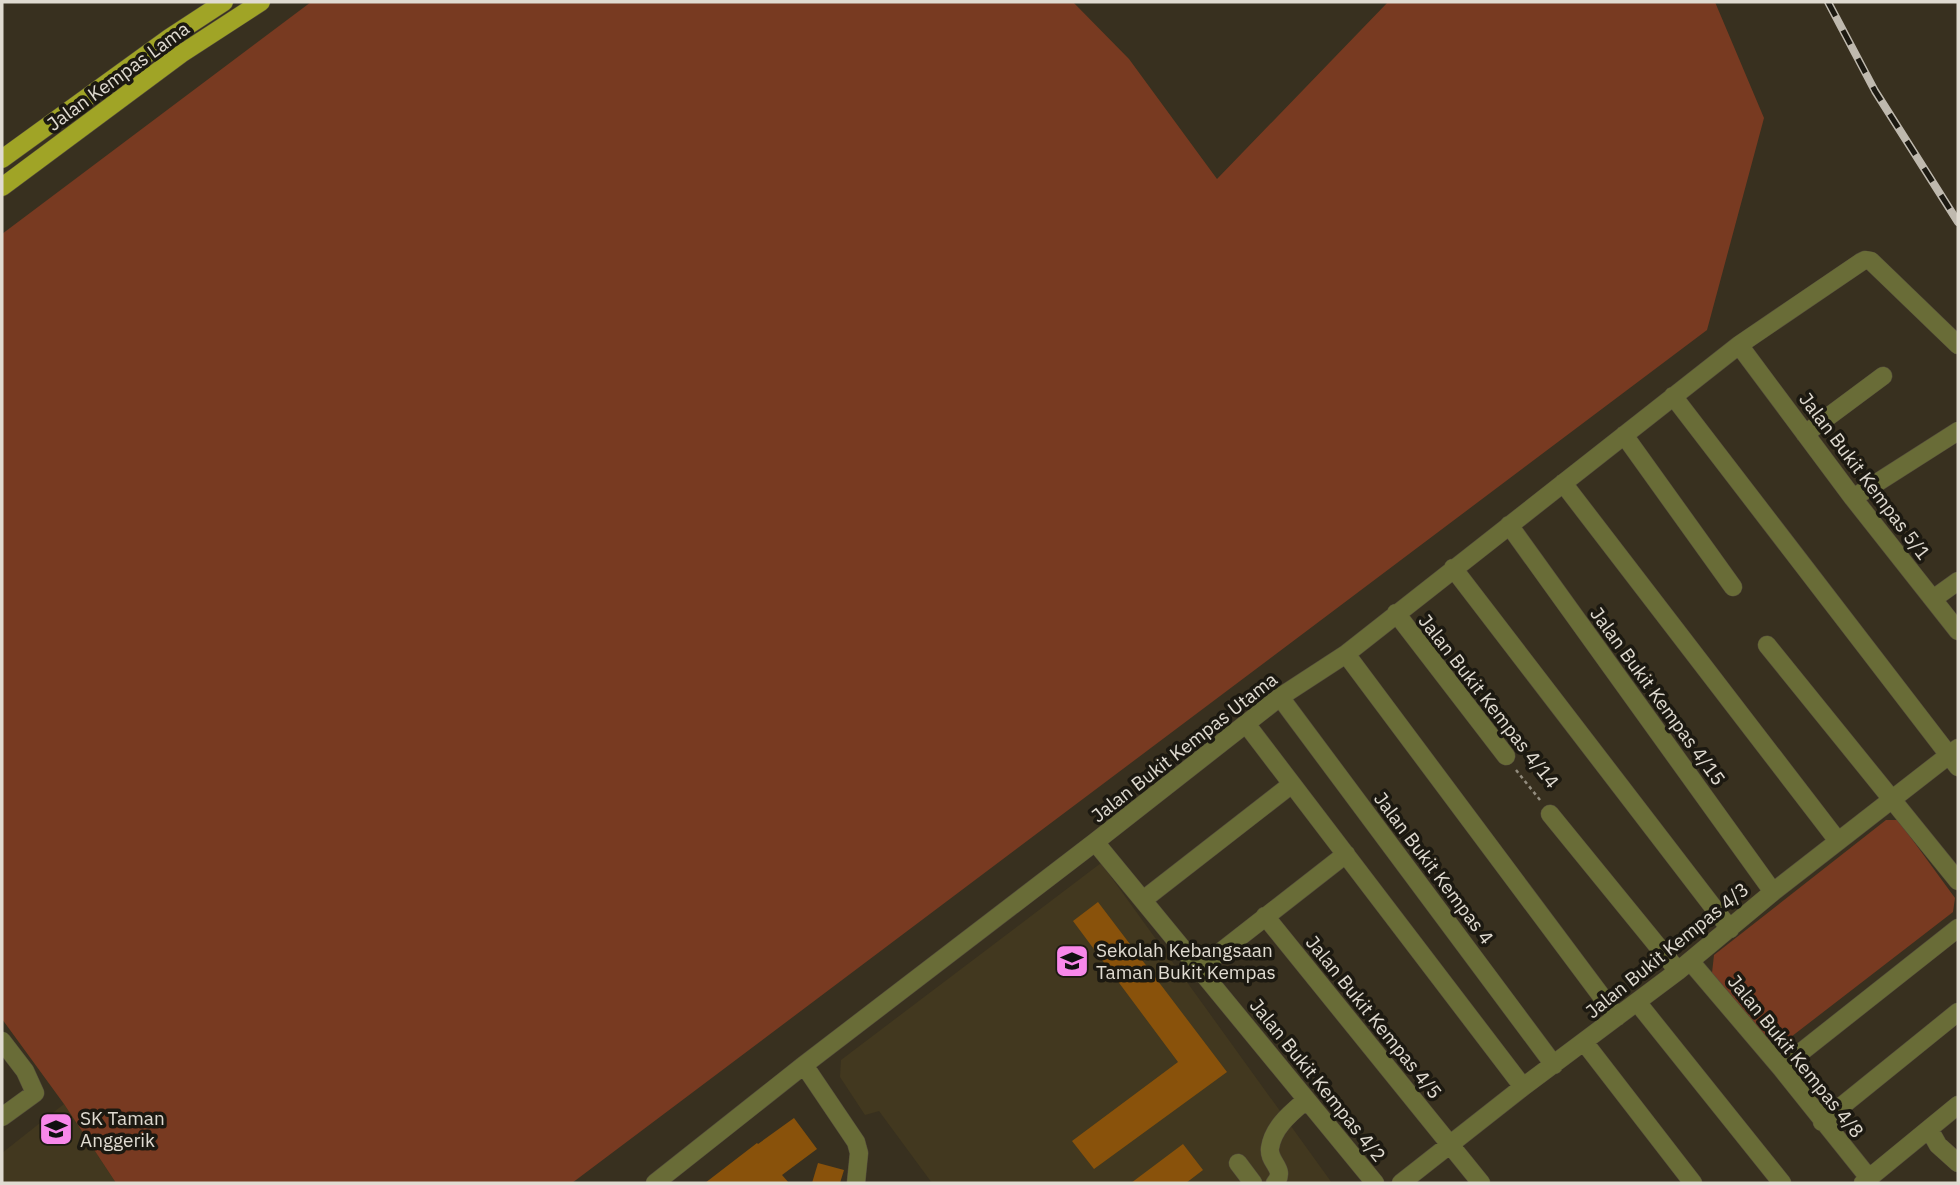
<svg xmlns="http://www.w3.org/2000/svg" width="1960" height="1185" viewBox="0 0 1960 1185" font-family="'IBM Plex Sans',sans-serif">
<style>
.built{fill:#42381f}
.green{fill:#783a21}
.building{fill:#89520b}
.lines{fill:none;stroke-linecap:round;stroke-linejoin:round}
.minor-casing{stroke:#534b3b;stroke-width:19}
.major-casing{stroke:#534b3b;stroke-width:19}
.path{stroke:#938d7f;stroke-width:2.5;stroke-dasharray:3.5 3.5;stroke-linecap:butt}
.minor{stroke:#696c37;stroke-width:18}
.major{stroke:#a0a426;stroke-width:18}
.rail-casing{stroke:#bfb9ae;stroke-width:8}
.rail{stroke:#1c1911;stroke-width:5;stroke-dasharray:16;stroke-linecap:butt}
.labels{text-anchor:middle;dominant-baseline:central;stroke-width:7;stroke-linejoin:round;paint-order:stroke}
.street-label{font-size:19px;fill:#e0dbd1;stroke:#1c1911}
.poi-label{font-size:19px;fill:#e0dbd1;stroke:#1c1911;text-anchor:start}
</style>
<rect width="100%" height="100%" fill="#38301f"/>
<path class="built" d="M1101,863L1332,1183H932L879,1111L865,1115L840,1077L841,1060Z
M64,1104L116,1183H2V1153Z"/>
<path class="green" d="M311,2H1073L1129,59L1217,179L1388,2H1715L1764,118L1707,330L572,1183H116L64,1104L2,1019V234Z
M1886,820H1898L1955,898L1953,912L1787,1040L1767,1041L1712,973L1714,955Z"/>
<path class="building" d="M1098,902L1227,1072L1094,1169L1072,1141L1178,1062L1073,921Z
M794,1118L817,1149L782,1175L789,1183H705L757,1143L758,1144Z
M1183,1144L1203,1170L1186,1183H1131Z
M818,1163L844,1170L840,1183H812Z"/>
<g class="lines">
<g class="minor-casing">
<path id="minor" d="M1739,345L1853,498L1958,631
M1673,396L1958,767
M1805,434L1883,376
M1624,435L1733,587
M1563,483L1838,841
M1853,498L1958,431
M1509,525L1773,892
M1453,568L1730,929
M1933,599L1958,581
M1396,613L1506,756
M1767,645L1958,881
M1346,654L1617,1017
M1280,697L1554,1065
M1247,725L1523,1087
M1550,814L1678,971
M1095,842L1375,1183
M1143,900L1292,784
M1265,916L1481,1183
M1690,961L1781,1068L1869,1178
M1200,968L1346,854
M1637,1002L1782,1183
M2,1041L25,1071L35,1093L2,1117
M1584,1042L1693,1183
M804,1065L856,1142L859,1153L856,1183
M1781,1068L1958,928
M1822,1122L1958,1012
M1929,1129L1938,1145L1958,1163
M1238,1163L1253,1183
M655,1183L804,1065L1095,842L1280,697L1346,654L1739,345L1861,262L1865,260L1871,261L1958,345
M1275,1183C1287,1169 1268,1163 1270,1148C1273,1127 1291,1113 1306,1100
M1401,1183L1523,1087L1678,971L1773,892L1958,748
M1863,1183L1958,1105"/>
</g>
<g class="major-casing">
<path id="major" d="M2,159L169,38L224,2
M2,187L181,54L261,2"/>
</g>
<path class="path" d="M1516,770L1540,800"/>
<use href="#minor" class="minor"/>
<use href="#major" class="major"/>
<g class="rail-casing">
<path id="rail" d="M1828,2L1875,91L1958,222"/>
</g>
<use href="#rail" class="rail"/>
</g>
<defs>
<g id="school-square" transform="scale(1.75)"><rect x="-9" y="-9" width="18" height="18" rx="4" fill="#f888ea" stroke="#1c1911"/><path d="M0-5L7-2L0 1L-7-2ZM-4 1L0 2.5L4 1V4Q0 6-4 4Z" fill="#111"/></g>
</defs>
<g fill-rule="evenodd">
<use href="#school-square" x="1072" y="961"/>
<use href="#school-square" x="56" y="1129"/>
</g>
<g class="labels">
<g class="street-label">
<text transform="translate(118 76) rotate(-36)">Jalan Kempas Lama</text>
<text transform="translate(1865 476) rotate(53)">Jalan Bukit Kempas 5/1</text>
<text transform="translate(1658 696) rotate(54)">Jalan Bukit Kempas 4/15</text>
<text transform="translate(1489 701) rotate(52)">Jalan Bukit Kempas 4/14</text>
<text transform="translate(1184 747) rotate(-38)">Jalan Bukit Kempas Utama</text>
<text transform="translate(1434 868) rotate(53)">Jalan Bukit Kempas 4</text>
<text transform="translate(1667 950) rotate(-39)">Jalan Bukit Kempas 4/3</text>
<text transform="translate(1374 1017) rotate(51)">Jalan Bukit Kempas 4/5</text>
<text transform="translate(1796 1056) rotate(51)">Jalan Bukit Kempas 4/8</text>
<text transform="translate(1318 1080) rotate(51)">Jalan Bukit Kempas 4/2</text>
</g>
<g class="poi-label">
<text x="1096" y="950">Sekolah Kebangsaan<tspan x="1096" dy="22">Taman Bukit Kempas</tspan></text>
<text x="80" y="1118">SK Taman<tspan x="80" dy="22">Anggerik</tspan></text>
</g>
</g>
<rect width="1960" height="1185" fill="none" stroke="#e0dbd1" stroke-width="7"/>
</svg>
